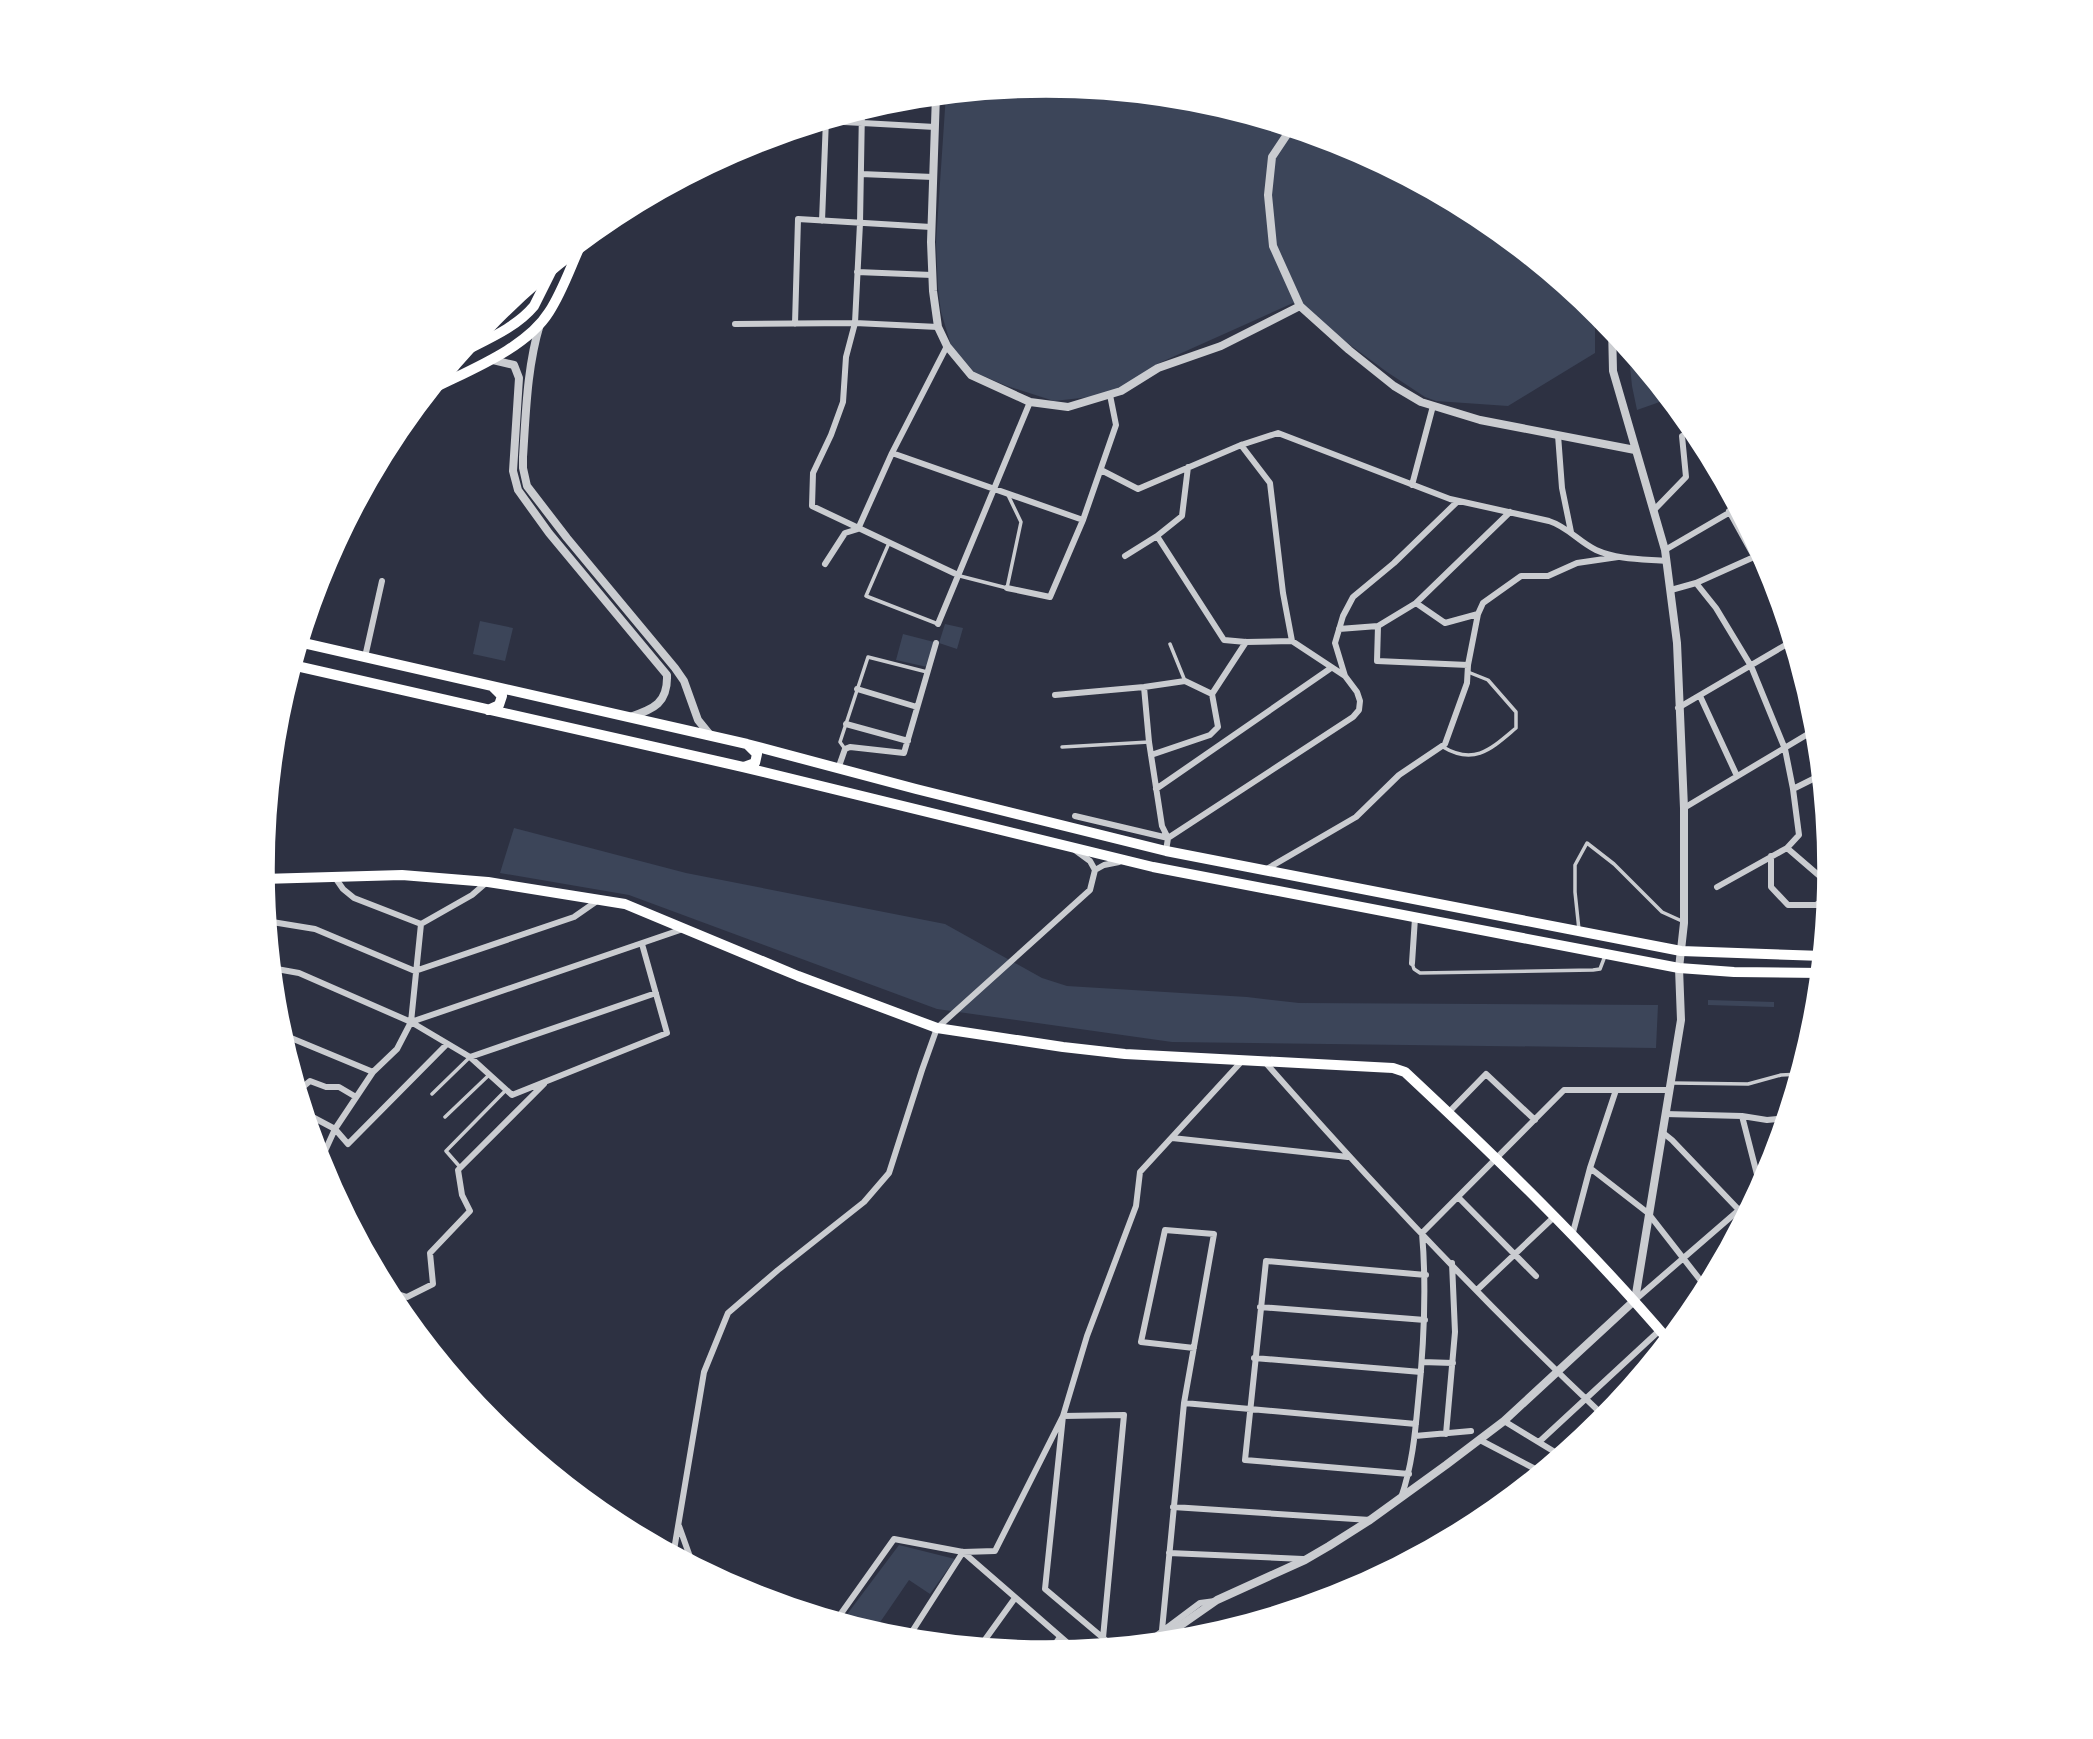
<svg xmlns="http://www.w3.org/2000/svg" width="2093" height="1739" viewBox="0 0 2093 1739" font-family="Overpass,sans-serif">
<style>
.green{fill:#3c4559}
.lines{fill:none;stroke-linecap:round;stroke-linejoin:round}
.service{stroke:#caccd0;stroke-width:3.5}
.minor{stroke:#caccd0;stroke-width:6}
.tertiary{stroke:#caccd0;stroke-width:8}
.secondary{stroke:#fff;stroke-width:10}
.primary{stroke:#fff;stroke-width:10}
.rim{fill:none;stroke:#fff;stroke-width:3.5}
</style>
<rect width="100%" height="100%" fill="#2d3142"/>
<path class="green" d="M1047,84L1200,99L1347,144L1483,217L1595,308V353L1508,406L1436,401L1425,397L1387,372L1293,303L1157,364L1120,388L1090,397L1054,401L1007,386L974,372L951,345L941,312L938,289L936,242L946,94Z
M1628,346L1671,398L1637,410L1632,386Z
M480,621L513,628L505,661L473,654Z
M945,624L963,628L957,649L939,643Z
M903,634L934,642L927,667L896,660Z
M514,828L686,873L945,924L1042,978L1067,986L1247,997L1299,1003L1658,1005L1656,1048L1172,1042L937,1009L629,895L500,873Z
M1708,1000L1774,1002V1007L1708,1005Z
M899,1545L955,1559L930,1594L909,1580L872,1634L866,1632L845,1617Z"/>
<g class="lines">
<path class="service" d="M889,543L866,596L938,624
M960,576L1007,588L1021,522L1008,495
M1170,644L1185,681
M1062,747L1149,742
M1443,747C1475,766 1492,748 1516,728V712L1488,680L1468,672
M845,749L840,742L868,657L927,672
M1579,930L1575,892V865L1587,843L1614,864L1662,912L1684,922
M1412,963L1414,969L1420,973L1593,970L1600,969L1605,956
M1672,1083L1748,1084L1781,1075L1801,1074
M432,1094L470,1057
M445,1117L489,1075
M460,1167L446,1151L506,1090"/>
<path class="minor" d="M862,109L860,223L855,323L846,357L843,402L831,435L813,473L812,506L958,575
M826,121L935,127
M861,174L933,177
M822,221L826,119
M857,272L932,275
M735,324L855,323L938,327
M795,324L798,219L931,227
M1558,435L1562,488L1571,532
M1241,445L1270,483L1283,593L1292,641
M892,453L1083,520
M1101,470L1138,489L1241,445L1278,433L1450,499L1549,521C1568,527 1579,542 1596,550C1618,560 1644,559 1667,561
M1412,485L1433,406
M1654,510L1686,477L1682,436L1696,428
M1729,511L1786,614
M1157,536L1224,640L1246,642L1292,641L1345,676
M1665,550L1739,507
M1125,556L1157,536L1182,516L1188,467
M825,564L845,533L858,529L892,453L947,346
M1696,583L1754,557L1763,551
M1007,588L1050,597L1083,520L1116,425L1110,395
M1671,590L1696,583L1716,608L1751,666L1785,749L1793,789L1799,835L1787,848L1717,887
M1416,603L1445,623L1478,614
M938,624L1030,402
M1378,626L1377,661L1468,665
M1339,629L1378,626L1416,603L1510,512
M365,657L382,581
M1144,687L1149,742L1162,826L1168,838L1166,851
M857,689L917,707
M1212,694L1246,642
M1055,695L1144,687L1185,681L1212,694L1218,727L1210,735L1151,755
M1700,696L1737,776
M1678,708L1794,640
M846,724L908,741
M838,769L845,749L850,747L904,753L936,643
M1156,789L1331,668
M1793,789L1823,774
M1684,808L1818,728
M1075,816L1168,838
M1168,838L1353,717L1359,710L1360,701L1357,692L1345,676L1335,643L1343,616L1353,597L1394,563L1458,501
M1787,848L1830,885
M1771,856V887L1788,905H1816L1829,898
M1095,870L1104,865L1119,862
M1265,870L1356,817L1399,775L1445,744L1467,683L1468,665L1478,614L1483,603L1521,576H1548L1577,563L1618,557
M266,921L315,929L415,971L574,917L597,901
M421,924L472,895L487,882
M1412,963L1415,918
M271,968L299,973L411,1022L470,1057L512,1095L667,1033L642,944
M411,1022L683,929
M279,1033L373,1072
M470,1057L656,993
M1265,1062C1374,1186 1487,1306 1607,1419
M297,1092L310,1081L326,1087H339L356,1097
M303,1112L335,1129L348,1144L447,1044
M1448,1113L1486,1074L1535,1120
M1665,1114L1742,1116L1767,1120L1788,1118
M1742,1116L1761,1190
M1662,1132L1672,1140L1738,1209L1745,1221
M1172,1138L1348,1157
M319,1164L335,1129L373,1072L397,1049L411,1022L421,924L354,898L343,889L334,876
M1590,1168L1616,1090
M1458,1197L1536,1276
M1572,1236L1590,1168L1648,1213L1708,1290
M385,1290L407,1297L433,1284L430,1253L470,1211L462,1195L458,1170L544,1084
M1477,1290L1554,1217
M1635,1300L1762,1190
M1260,1307L1425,1320
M1254,1358L1421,1372
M1422,1362L1453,1363
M1184,1403L1416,1424
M1504,1421L1563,1457
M1446,1434L1455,1332L1452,1263
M1415,1436L1471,1431
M1480,1440L1543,1473
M1539,1442L1660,1330
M1409,1474L1245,1460L1266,1261L1426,1275
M1401,1498C1412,1466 1415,1435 1418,1402C1424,1345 1427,1290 1422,1233L1564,1090H1670
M1173,1507L1370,1520
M679,1526L694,1568
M1169,1553L1303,1559
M672,1556L674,1550L704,1372L728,1313L778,1270L864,1202L889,1173L922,1070L937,1028L1090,890L1095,870L1090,861L1075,850
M835,1622L894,1539L963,1552L995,1551L1063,1416L1087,1336L1136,1206L1140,1172L1242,1061
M1162,1630L1184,1403L1214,1234L1165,1230L1141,1342L1194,1348
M1103,1638L1124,1415L1063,1416L1045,1589L1115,1648
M906,1641L963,1552L1078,1652
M1144,1645L1200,1603L1215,1601
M979,1648L1015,1598
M1048,1655L1060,1637"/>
<path class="tertiary" d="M936,95L931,242L933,291L938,327L947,346L971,375L1030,402L1068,407L1121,391L1158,368L1221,346L1300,306L1349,350L1394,386L1421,402L1480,420L1635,450
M1292,127L1272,157L1268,195L1273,246L1300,306
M540,324C527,367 526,412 523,457V468L527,486L567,538L675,668L684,681L698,720L711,736
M493,360L514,365L519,378L513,471L518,490L549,533L667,675C668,703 654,709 630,717
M1158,1644L1174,1630L1217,1600L1305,1560L1329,1546L1370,1520L1446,1465L1504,1421L1635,1300L1681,1020L1679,968L1684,923V808L1677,643L1665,550L1613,371L1612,327"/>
<path class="secondary" d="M299,642L747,744L916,789L1166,851L1681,951L1823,956
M292,665L743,767L1153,867L1679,968L1734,972L1822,973
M488,710L499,705L502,696L493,687
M744,767L755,763L757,754L748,745
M262,879L402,875L488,882L625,904L798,976L937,1028L1063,1047L1125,1054L1393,1068L1405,1072C1497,1158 1588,1246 1670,1342"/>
<path class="primary" d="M457,355C483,341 515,329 534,306L557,260
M428,391C467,371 526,349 549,312C564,289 572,262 584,238"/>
</g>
<path d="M0 0H2093V1739H0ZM273 869a773 773 0 1 1 1546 0a773 773 0 1 1-1546 0Z" fill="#fff" fill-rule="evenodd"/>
<path class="rim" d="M273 869a773 773 0 1 1 1546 0a773 773 0 1 1-1546 0Z"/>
</svg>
